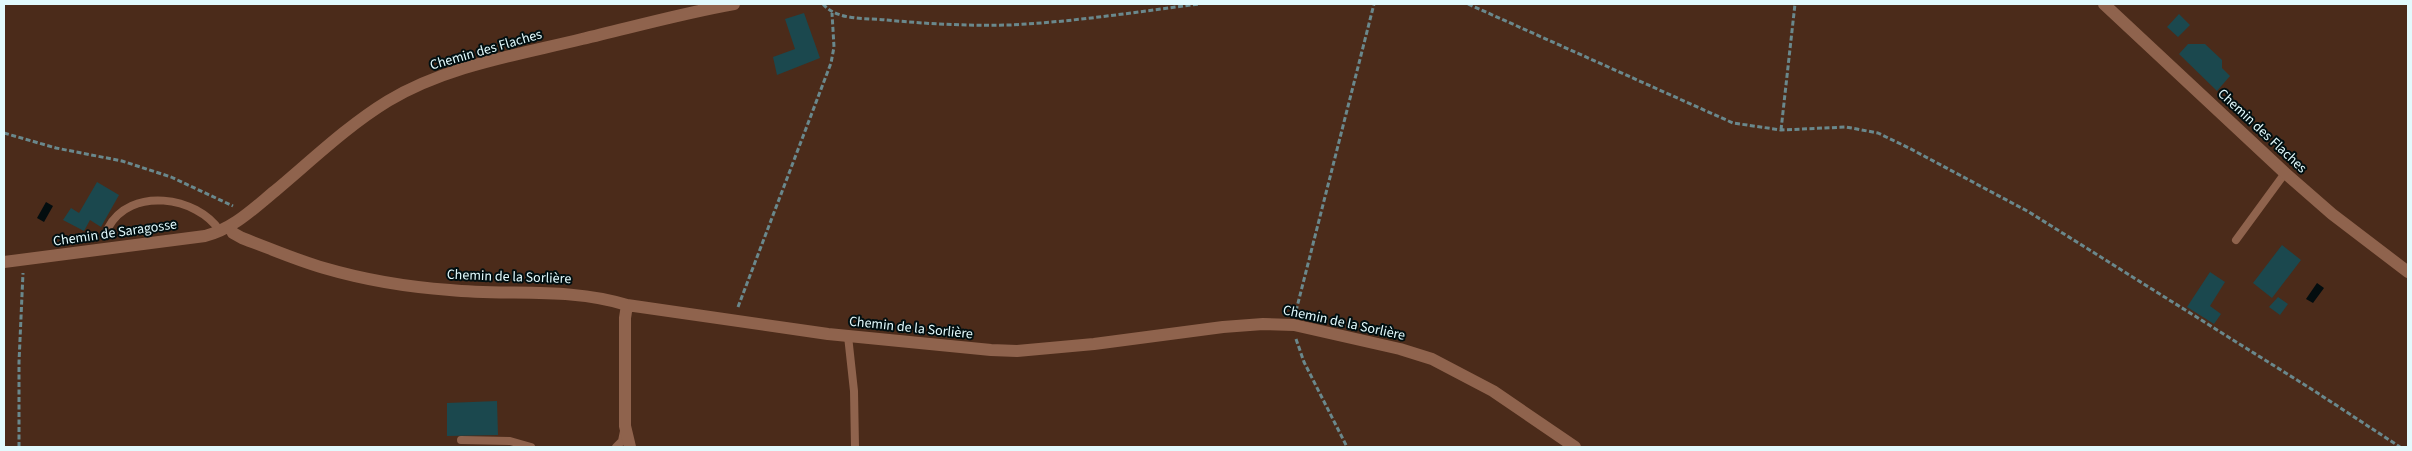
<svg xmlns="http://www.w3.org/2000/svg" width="2412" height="451" viewBox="0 0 2412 451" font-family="'Source Sans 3',sans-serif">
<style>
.green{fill:#4b2b1a}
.water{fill:#030d0f}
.building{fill:#1b484e}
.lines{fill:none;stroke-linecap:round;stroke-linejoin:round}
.path{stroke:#6a888c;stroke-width:3;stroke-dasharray:5 2.5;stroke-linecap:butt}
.lane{stroke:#8f634d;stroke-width:8}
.street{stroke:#8f634d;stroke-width:12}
.labels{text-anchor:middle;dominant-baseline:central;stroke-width:4;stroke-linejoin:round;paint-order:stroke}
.street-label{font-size:14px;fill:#e2fafd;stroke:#010f11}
</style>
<rect width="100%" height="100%" fill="#05282d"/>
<path class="green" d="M4,4H2408V447H4Z"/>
<path class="water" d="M46,202L53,206L44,222L37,218Z
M2317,283L2324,288L2313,303L2306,299Z"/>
<path class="building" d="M804,13L820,58L777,75L773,57L795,49L785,19Z
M2179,14L2190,25L2178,37L2167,27Z
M2188,44H2205L2222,60V68L2230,76L2217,91L2179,54Z
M97,182L119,195L101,227L90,220L84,231L63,220L71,208L79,213Z
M2282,245L2301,260L2272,298L2253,283Z
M2210,272L2225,282L2210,306L2221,314L2214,324L2187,307Z
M2278,297L2288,304L2280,315L2269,307Z
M497,401L498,435L447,436V403Z"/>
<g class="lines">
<path class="path" d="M823,4C837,21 867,18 887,20C928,24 968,26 1009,25C1073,22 1136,12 1199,4
M1468,4L1733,123L1781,130L1846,127L1878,133L1909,148L2029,212L2316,392L2400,447
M1781,130L1795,4
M4,133L56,148L122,161L171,177L233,206
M738,307L831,63L834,47L832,13
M1296,311L1374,4
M1296,339L1304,362L1347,447
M19,447V362L23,273"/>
<path class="lane" d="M108,228C130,186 197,196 220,231
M2236,240L2285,173
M848,336L854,391L855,447
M461,440L510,441L531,447
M616,447L622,441L624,431"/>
<path class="street" d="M2104,4L2285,173L2332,214L2408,272
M230,227L233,233L242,238C269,248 296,260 324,268C365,280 408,287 450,290C510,296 569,287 627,305L828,334L991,350L1017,351L1094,344L1223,327L1263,324L1294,325L1400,349L1432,359L1493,391L1575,447
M4,262L205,236C233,229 253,209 275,191C311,161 347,126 388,101C446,66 517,55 582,39C633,27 683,13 734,4
M627,305L625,318V426L630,447"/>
</g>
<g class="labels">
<g class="street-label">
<text transform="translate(486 50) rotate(-16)">Chemin des Flaches</text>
<text transform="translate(2262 131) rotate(43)">Chemin des Flaches</text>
<text transform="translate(115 233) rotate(-8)">Chemin de Saragosse</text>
<text transform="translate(509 277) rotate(2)">Chemin de la Sorlière</text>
<text transform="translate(1344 323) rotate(12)">Chemin de la Sorlière</text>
<text transform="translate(911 328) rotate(6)">Chemin de la Sorlière</text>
</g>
</g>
<rect width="2412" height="451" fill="none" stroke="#e2fafd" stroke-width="10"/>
</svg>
